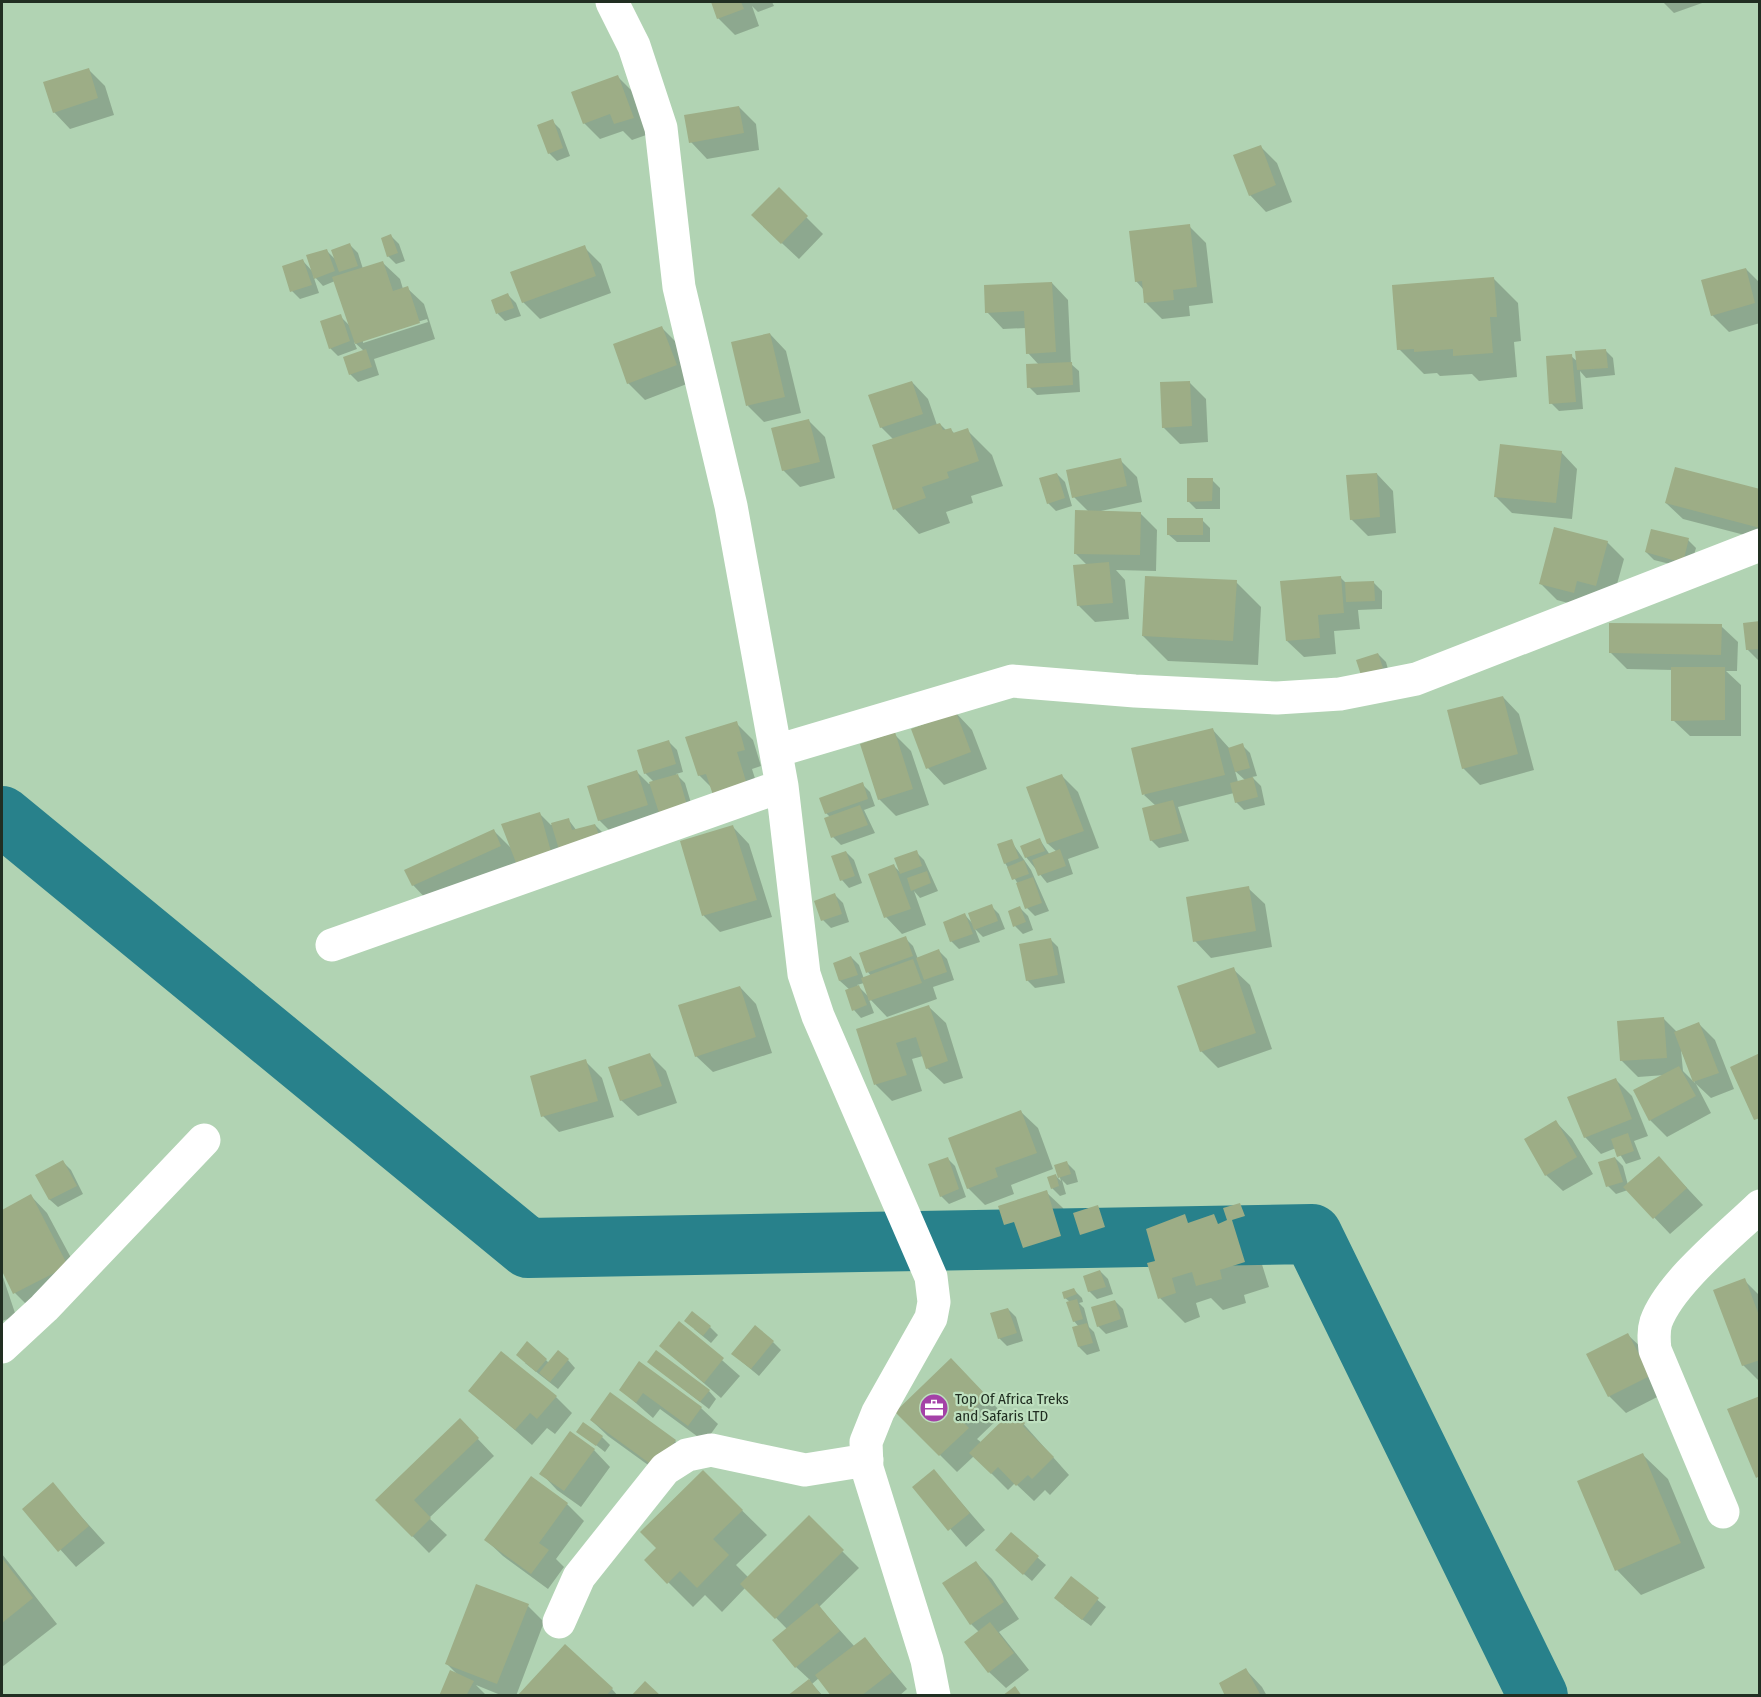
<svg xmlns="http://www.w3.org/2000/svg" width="1761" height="1697" viewBox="0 0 1761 1697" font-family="'Fira Sans Condensed',sans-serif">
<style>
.shadow{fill:#0003;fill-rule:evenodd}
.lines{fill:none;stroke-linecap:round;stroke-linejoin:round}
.river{stroke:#28818b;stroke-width:60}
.building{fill:#9dad86}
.minor{stroke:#fff;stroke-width:33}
.labels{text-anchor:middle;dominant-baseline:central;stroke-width:4.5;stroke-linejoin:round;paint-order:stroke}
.poi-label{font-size:15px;fill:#212e22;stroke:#bee0bf;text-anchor:start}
</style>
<rect width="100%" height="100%" fill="#b1d3b3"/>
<path class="shadow" d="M712,2H772L774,6L758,12L752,6L759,26L735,35L718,18Z
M1663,2H1705L1674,13Z
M88,69L105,86L114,115L70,129L54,112Z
M618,77L634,93L649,134L632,140L623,131L600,139L584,123Z
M739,107L756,124L759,150L707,159L691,142Z
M552,121L560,129L570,156L557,161L549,153Z
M1261,147L1277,163L1292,202L1266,212L1250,195Z
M779,190L823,234L799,259L770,232Z
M1189,226L1206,243L1213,303L1189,306L1190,316L1162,319L1146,303L1144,290L1136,281Z
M391,236L399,244L405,261L396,264L388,256Z
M350,245L358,253L363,269L383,263L400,279L403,289L407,288L424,304L435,339L374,359L379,375L358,382L350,374L364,351L354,342L357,349L338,356L330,348L340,316L350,326L335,281L323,286L313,275L319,293L300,299L292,291L303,261L313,272L327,251L336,260ZM427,319L428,322L363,343V339Z
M584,247L601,264L611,293L540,319L523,302Z
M1746,269L1760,283V323L1729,332L1712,315Z
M1493,278L1518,303L1521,341L1514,342L1517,377L1479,381L1472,374L1440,376L1437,373L1424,374L1399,349Z
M1052,283L1068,300L1071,364L1079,371L1080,392L1037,395L1029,387L1039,365L1028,353L1026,328L1003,329L987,312Z
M508,295L516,303L521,316L505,321L498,314L493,301Z
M662,328L678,344L692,382L645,400L628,383Z
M770,334L786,351L801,413L764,422L748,406Z
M1605,350L1613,358L1615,375L1586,378L1580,371L1583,409L1559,411L1551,403L1571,356L1578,362Z
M912,382L928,399L937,425L940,424L946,430L950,429L955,434L967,430L992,455L1003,486L971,496L973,503L946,512L950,523L919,534L895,509L894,440L881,427Z
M1189,382L1206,399L1208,442L1180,444L1163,427Z
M808,420L825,437L835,478L800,487L783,470Z
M1561,452L1577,469L1572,519L1512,513L1496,497Z
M1120,460L1137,477L1142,502L1101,511L1140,513L1157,530L1156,571L1116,570L1125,580L1129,619L1095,622L1078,605L1087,565L1075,553L1089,512L1074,497Z
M1057,474L1065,482L1072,506L1056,511L1048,503Z
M1377,474L1393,491L1396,533L1368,536L1351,519Z
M1212,480L1220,488V509H1196L1188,501Z
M1760,490V539L1683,519L1666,503Z
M1202,520L1210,528V542H1177L1169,535Z
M1688,540L1696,548L1690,569L1654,560L1646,552Z
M1607,542L1624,559L1612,602L1590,609L1557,600L1541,584Z
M1340,577L1347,584L1374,583L1382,591V609L1358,610L1360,629L1334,631L1336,654L1304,657L1287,641Z
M1236,582L1261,607L1258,665L1168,661L1143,636Z
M1760,623V662L1747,649Z
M1721,626L1738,642L1737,671H1726L1741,685V736H1690L1673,720V670L1627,669L1610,652Z
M1378,654L1386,662L1390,676L1370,682Z
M1503,697L1519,714L1534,770L1480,785L1463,768Z
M956,713L972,730L987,769L944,785L928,768L912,729Z
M736,723L753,740L761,766L752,769L764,807L713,789L699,775Z
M1213,730L1230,749L1242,745L1250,753L1257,776L1252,777L1261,786L1265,805L1244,810L1236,802L1234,793L1178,807L1189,841L1159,848L1151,840L1156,806L1144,795ZM1235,771L1245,780L1238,782Z
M894,734L911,751L929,805L896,816L879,799Z
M669,742L677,750L683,772L676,774L685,783L694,813L616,837L599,820L637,772L649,784L654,782L645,773Z
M1062,776L1078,792L1099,848L1068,859L1073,874L1047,883L1026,857L1040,840L1050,855L1057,852L1048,844L1028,788Z
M862,784L870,792L875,806L864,810L875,833L841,845L833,837L830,817L826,813Z
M540,814L551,825L568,819L577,831L595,825L603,833L429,902L413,885L494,831L512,849Z
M733,827L749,844L772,917L720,932L704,916L681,842Z
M1011,841L1031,870L1049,911L1035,916L1027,908L1018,884L1005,863Z
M846,852L854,860L862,883L849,888L842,880Z
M916,852L924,860L938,891L920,898L914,891L926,925L902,934L886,917L894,866L901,873Z
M1248,888L1265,904L1272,947L1211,958L1195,941Z
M835,895L843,903L849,922L831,928L823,920Z
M991,906L999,914L1005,929L983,937L975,929L980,942L959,949L951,941L965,915L973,924Z
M1020,908L1028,916L1033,930L1023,934L1015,926Z
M905,938L913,946L918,959L939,951L947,959L954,980L933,987L937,999L887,1017L868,997L874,1013L861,1018L854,1010L850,990L840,981L835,964L851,957L859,965L864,979L871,976L868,972ZM864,983L870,998L857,985Z
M1050,939L1058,947L1065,983L1035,988L1027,980Z
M1233,969L1250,985L1272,1049L1218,1068L1201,1051Z
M740,987L756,1004L772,1053L713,1072L696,1056Z
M929,1007L946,1023L963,1078L944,1084L927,1068L923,1056L912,1059L922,1091L892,1101L876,1085L858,1030Z
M1664,1019L1677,1032L1699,1024L1715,1040L1734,1089L1711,1098L1695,1083L1681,1050L1683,1071L1696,1084L1711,1113L1667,1137L1650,1120L1665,1075L1638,1077L1621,1060Z
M650,1055L666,1071L677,1103L638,1116L621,1100Z
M585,1061L602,1078L614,1117L559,1132L543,1116Z
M1615,1079L1632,1096L1648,1136L1634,1141L1641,1159L1626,1164L1616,1148L1601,1154L1585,1137Z
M1021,1112L1038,1128L1053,1169L1011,1185L1014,1194L985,1205L968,1188Z
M1556,1122L1572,1139L1593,1174L1563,1191L1546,1175Z
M947,1158L955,1166L966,1197L949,1204L941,1196Z
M1615,1158L1623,1166L1628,1185L1659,1158L1703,1205L1670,1234L1628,1190L1616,1194L1608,1186Z
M63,1162L71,1170L83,1194L58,1207L50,1200L37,1176Z
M1067,1163L1075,1171L1078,1182L1067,1185L1062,1180L1066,1194L1060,1196L1052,1188L1055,1175L1061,1181L1056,1166Z
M1046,1192L1063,1208L1076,1253L1040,1264L1006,1224Z
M31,1196L47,1213L84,1282L31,1309L15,1293L2,1267V1211Z
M1240,1205L1265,1229L1269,1241L1256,1245L1269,1287L1244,1295L1246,1303L1223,1310L1211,1298L1196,1303L1200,1317L1185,1323L1160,1298L1157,1262L1185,1215L1192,1223L1214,1216L1222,1224L1229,1221Z
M1098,1207L1106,1215L1112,1235L1089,1242L1081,1234Z
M1100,1271L1108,1279L1113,1294L1097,1299L1089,1291Z
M2,1274L16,1316L2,1321Z
M1744,1280L1760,1296V1382L1743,1365Z
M1074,1290L1082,1298L1083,1302L1079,1303L1084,1308L1089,1327L1094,1332L1100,1351L1087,1355L1079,1347L1073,1328L1079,1327L1074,1321L1070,1302L1065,1298Z
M1115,1301L1123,1309L1128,1327L1106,1334L1098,1326Z
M1008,1309L1016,1317L1023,1341L1007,1346L999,1338Z
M680,1323L740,1376L721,1398L661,1346Z
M710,1327L718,1335L711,1343L694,1329Z
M1628,1335L1645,1351L1665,1393L1626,1413L1609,1396L1588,1355Z
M773,1342L781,1350L759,1376L741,1361Z
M546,1360L549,1363L568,1360L575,1368L558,1389L525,1363Z
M649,1362L709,1391L716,1399L709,1409Z
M640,1363L701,1408L718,1424L705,1442L660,1409L653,1418L621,1390Z
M967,1377L1003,1414L977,1439L982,1443L1013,1412L1069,1475L1050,1495L1045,1490L1034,1501L1015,1483L1008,1490L974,1456L957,1472L897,1412Z
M470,1391L556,1397L572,1413L555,1434L547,1428L532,1445Z
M611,1394L675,1441L692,1458L673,1483L608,1436L591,1420Z
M460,1420L494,1456L429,1518L447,1535L429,1553L377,1500Z
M578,1431L602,1437L610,1445L605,1452Z
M594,1450L610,1467L581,1507L557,1490L541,1473Z
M1643,1455L1668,1479L1705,1568L1641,1595L1617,1570Z
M934,1471L985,1530L966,1547L914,1487Z
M703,1472L767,1535L736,1565L749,1578L809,1518L859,1568L819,1607L855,1647L865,1639L907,1689L899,1696H833L819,1678L812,1684L823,1696H790L810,1680L796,1667L787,1629L746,1587L722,1612L705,1595L693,1607L646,1560L658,1548Z
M531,1478L567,1504L584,1521L556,1559L564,1567L548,1589L503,1556L486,1540Z
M52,1484L105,1543L76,1567L24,1509Z
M1011,1534L1046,1565L1032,1581L1005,1558Z
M2,1554L57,1624L2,1667Z
M976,1563L992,1579L1019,1619L999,1632L1029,1670L1006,1688L989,1672L979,1632L971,1624Z
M1071,1578L1106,1607L1091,1626L1064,1606Z
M528,1606L544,1622L516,1696H503L476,1685L487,1696H440L457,1674L447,1664Z
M1246,1670L1262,1687L1267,1696H1227Z
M612,1689L618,1696L519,1695Z"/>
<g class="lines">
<path class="river" d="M2,816L528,1248L1312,1234L1538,1696"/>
</g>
<path class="building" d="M711,2H741L744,9L717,19Z
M89,68L98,98L53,113L43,82Z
M618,75L634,118L614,124L610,114L583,124L571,92Z
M739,106L744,133L689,143L684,115Z
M553,119L563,148L548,154L537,125Z
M1261,145L1276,185L1249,196L1233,155Z
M779,187L808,216L781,244L751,215Z
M1190,224L1197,287L1173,290L1174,300L1144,303L1142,281L1135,282L1129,231Z
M391,234L398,253L387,257L381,238Z
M350,243L358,266L339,272L331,250Z
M585,245L596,276L522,303L510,272Z
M327,249L335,271L314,279L306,255Z
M303,259L312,285L290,292L282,266Z
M383,261L393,291L408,286L420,323L355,344L332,277Z
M1746,268L1755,303L1711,316L1701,280Z
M1494,277L1497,317H1490L1493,353L1453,356V349L1414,352V349L1397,350L1392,285Z
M1052,282L1056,352L1026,354L1024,311L985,313L984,285Z
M508,293L514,308L496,314L491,300Z
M341,314L350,341L329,349L320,321Z
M662,326L677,365L627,384L613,344Z
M770,333L785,397L746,406L731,342Z
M366,349L372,367L349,375L343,357Z
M1606,349L1608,368L1577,370L1575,351Z
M1572,354L1576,402L1549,404L1546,356Z
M1072,362L1073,385L1027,388L1026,364Z
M912,381L923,414L880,428L868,395Z
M1190,381L1192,426L1162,428L1160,382Z
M809,419L820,462L782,471L771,428Z
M940,423L943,430L951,428L953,433L968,428L979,461L947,472L949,478L922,487L926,498L893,510L872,445Z
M1500,444L1562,451L1556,503L1494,497Z
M1121,458L1127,486L1072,498L1066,470Z
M1675,467L1760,489V528L1665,503Z
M1057,473L1065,498L1047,504L1039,478Z
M1377,473L1380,517L1350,520L1346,475Z
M1187,478H1213L1212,501L1187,502Z
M1075,510L1141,512L1140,555L1074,554Z
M1167,518H1203V535H1167Z
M1554,527L1608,541L1596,586L1577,581L1574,593L1539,584Z
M1651,529L1689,538L1683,563L1645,552Z
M1109,562L1113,603L1077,606L1073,565Z
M1145,576L1237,580L1233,641L1142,636Z
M1341,576L1344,613L1318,615L1320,638L1286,641L1280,581Z
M1374,581L1375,601L1346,602L1345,582Z
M1760,621V649L1746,650L1743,623Z
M1609,623L1722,624L1721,655L1609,653Z
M1378,653L1383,668L1361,675L1356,660Z
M1671,667H1725V720L1671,721Z
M1503,696L1518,754L1462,769L1447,710Z
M956,712L971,752L926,769L911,729Z
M737,721L745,750L737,752L749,791L715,801L706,774L698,776L685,737Z
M1213,728L1225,775L1142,795L1131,748Z
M895,732L913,789L878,800L860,744Z
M669,740L676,764L644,774L637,750Z
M1243,743L1250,768L1235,772L1228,748Z
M637,770L648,805L598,821L587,786Z
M678,774L687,805L659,813L649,782Z
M1062,774L1084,831L1047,844L1026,787Z
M1253,777L1258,797L1235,803L1230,783Z
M863,782L868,799L825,814L819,798Z
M1173,800L1182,833L1150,841L1142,808Z
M860,805L868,825L831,838L824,818Z
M540,812L552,855L518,868L501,824Z
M569,818L572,830L595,824L601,841L560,853L551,823Z
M733,825L757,900L702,916L680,841Z
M494,829L501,846L412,886L404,870Z
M1040,838L1045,851L1025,858L1020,846Z
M1012,839L1019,858L1004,864L997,844Z
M1060,849L1066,866L1038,876L1032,860Z
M917,850L922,866L900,874L894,858Z
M846,851L855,876L840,881L831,856Z
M1024,860L1029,874L1012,880L1007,867Z
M894,864L911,909L884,918L868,874Z
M927,871L931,883L911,891L907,878Z
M1033,877L1042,903L1025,909L1016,883Z
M1249,886L1256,931L1193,942L1186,897Z
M835,893L842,914L821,921L814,901Z
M992,904L998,921L974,930L968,913Z
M1020,906L1026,922L1013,927L1008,911Z
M965,913L973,934L950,942L943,922Z
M906,936L913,956L866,973L859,953Z
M1051,938L1058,975L1026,981L1019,944Z
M939,949L947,972L924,980L916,958Z
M851,956L858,975L839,981L833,963Z
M913,959L922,983L869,1001L861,978Z
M1234,967L1256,1033L1200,1052L1177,986Z
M859,985L867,1005L852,1011L845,990Z
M740,986L756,1037L695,1057L678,1005Z
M929,1005L948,1061L926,1069L916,1037L896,1043L907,1075L874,1085L856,1029Z
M1664,1017L1667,1058L1620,1061L1617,1021Z
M1699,1022L1719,1073L1693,1082L1674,1032Z
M650,1053L662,1086L620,1101L608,1067Z
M1760,1053V1118L1754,1120L1730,1067Z
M586,1059L598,1101L541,1117L530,1076Z
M1679,1066L1696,1096L1649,1121L1633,1090Z
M1616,1078L1632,1119L1584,1138L1567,1097Z
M1021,1110L1037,1153L995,1168L998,1177L967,1189L948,1138Z
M1556,1120L1577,1157L1545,1176L1524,1139Z
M1628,1133L1634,1151L1617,1157L1611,1139Z
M1659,1156L1687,1188L1653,1219L1623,1187Z
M948,1157L959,1189L940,1197L928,1164Z
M1615,1157L1623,1182L1606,1187L1598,1162Z
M63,1160L77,1186L49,1200L35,1175Z
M1067,1161L1071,1174L1058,1178L1054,1165Z
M1056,1174L1059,1186L1051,1189L1047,1177Z
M1047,1190L1061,1236L1023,1248L1014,1222L1004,1225L998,1206Z
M31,1194L68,1266L13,1294L2,1271V1210Z
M1240,1203L1245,1216L1232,1220L1245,1262L1220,1270L1222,1279L1196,1286L1192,1272L1172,1278L1176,1293L1158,1299L1147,1263L1155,1261L1146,1229L1185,1214L1188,1223L1214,1214L1218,1224L1227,1220L1223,1208Z
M1098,1205L1105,1227L1080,1235L1073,1213Z
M1100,1270L1106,1287L1088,1292L1083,1276Z
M1745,1278L1760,1318V1360L1742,1366L1713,1290Z
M1074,1288L1077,1294L1064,1299L1062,1292Z
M1077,1299L1083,1319L1073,1322L1066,1302Z
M1115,1300L1121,1319L1097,1327L1091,1307Z
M1008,1308L1017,1333L998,1339L990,1313Z
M692,1311L711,1326L703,1336L684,1321Z
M679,1321L724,1358L704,1383L659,1346Z
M1087,1323L1093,1343L1078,1347L1072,1327Z
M755,1325L774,1341L751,1369L731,1354Z
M1628,1333L1650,1376L1608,1397L1586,1354Z
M527,1341L547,1359L536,1372L516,1355Z
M558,1350L569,1359L550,1382L539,1373Z
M656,1350L710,1390L700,1402L647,1362Z
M501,1351L557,1396L537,1419L530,1413L515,1430L468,1391Z
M951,1358L987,1396L962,1421L969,1428L939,1456L895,1412Z
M639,1361L702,1407L688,1426L643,1393L636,1403L619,1390Z
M610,1392L676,1440L656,1468L590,1420Z
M1760,1396V1476L1756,1478L1727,1409Z
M1013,1410L1025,1423L1023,1426L1054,1457L1032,1479L1028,1475L1016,1486L998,1467L991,1474L969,1453Z
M460,1418L479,1438L414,1500L431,1518L412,1537L375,1500Z
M583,1422L603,1436L596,1446L576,1432Z
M570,1431L595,1449L564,1491L539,1474Z
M1643,1453L1681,1543L1615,1571L1577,1481Z
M934,1469L970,1513L948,1531L912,1487Z
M703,1470L743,1510L713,1539L729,1555L697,1588L680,1571L667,1584L644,1560L656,1548L640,1532Z
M531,1476L568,1503L539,1543L549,1550L531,1574L484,1540Z
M53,1482L89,1526L58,1552L22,1509Z
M809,1515L844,1550L775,1619L740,1584Z
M1011,1532L1039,1556L1023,1575L995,1550Z
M2,1558L33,1598L2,1623Z
M976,1561L1004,1602L970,1625L942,1583Z
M1071,1576L1099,1598L1082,1620L1054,1598Z
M476,1584L529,1604L497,1684L445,1664Z
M817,1603L840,1631L795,1668L772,1640Z
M990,1622L1014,1653L988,1673L964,1642Z
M865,1637L892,1672L861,1696H831L815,1675Z
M565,1644L613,1688L606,1696H517Z
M1246,1668L1261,1696H1225L1219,1683Z
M450,1670L474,1681L466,1696H439Z
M809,1679L822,1696H787Z
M645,1681L661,1696H631Z
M1015,1686L1022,1696H1002Z"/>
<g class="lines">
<path class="minor" d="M612,2L634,46L661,128L679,287L731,506L782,786L804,974L818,1016L931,1277L934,1302L931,1318L878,1412L866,1442L867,1468L927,1660L934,1696
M776,751L1012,681L1135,691L1277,698L1340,694L1416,679L1760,545
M332,945L782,786
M2,1347L44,1308L204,1140
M1723,1512L1655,1350C1654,1340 1653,1332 1656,1322C1670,1283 1729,1236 1760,1206
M559,1622L579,1577L665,1469L687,1455L711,1450L805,1470L867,1460"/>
</g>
<defs>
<g id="office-disc" transform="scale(1.5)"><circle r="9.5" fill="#a441a7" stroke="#bee0bf"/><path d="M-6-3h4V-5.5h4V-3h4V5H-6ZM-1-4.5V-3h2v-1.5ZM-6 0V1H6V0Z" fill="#fff"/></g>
</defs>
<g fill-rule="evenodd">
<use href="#office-disc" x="934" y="1408"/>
</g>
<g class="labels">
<g class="poi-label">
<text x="955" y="1399">Top Of Africa Treks<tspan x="955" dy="17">and Safaris LTD</tspan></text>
</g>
</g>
<rect width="1761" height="1697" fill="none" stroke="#212e22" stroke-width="6"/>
</svg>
